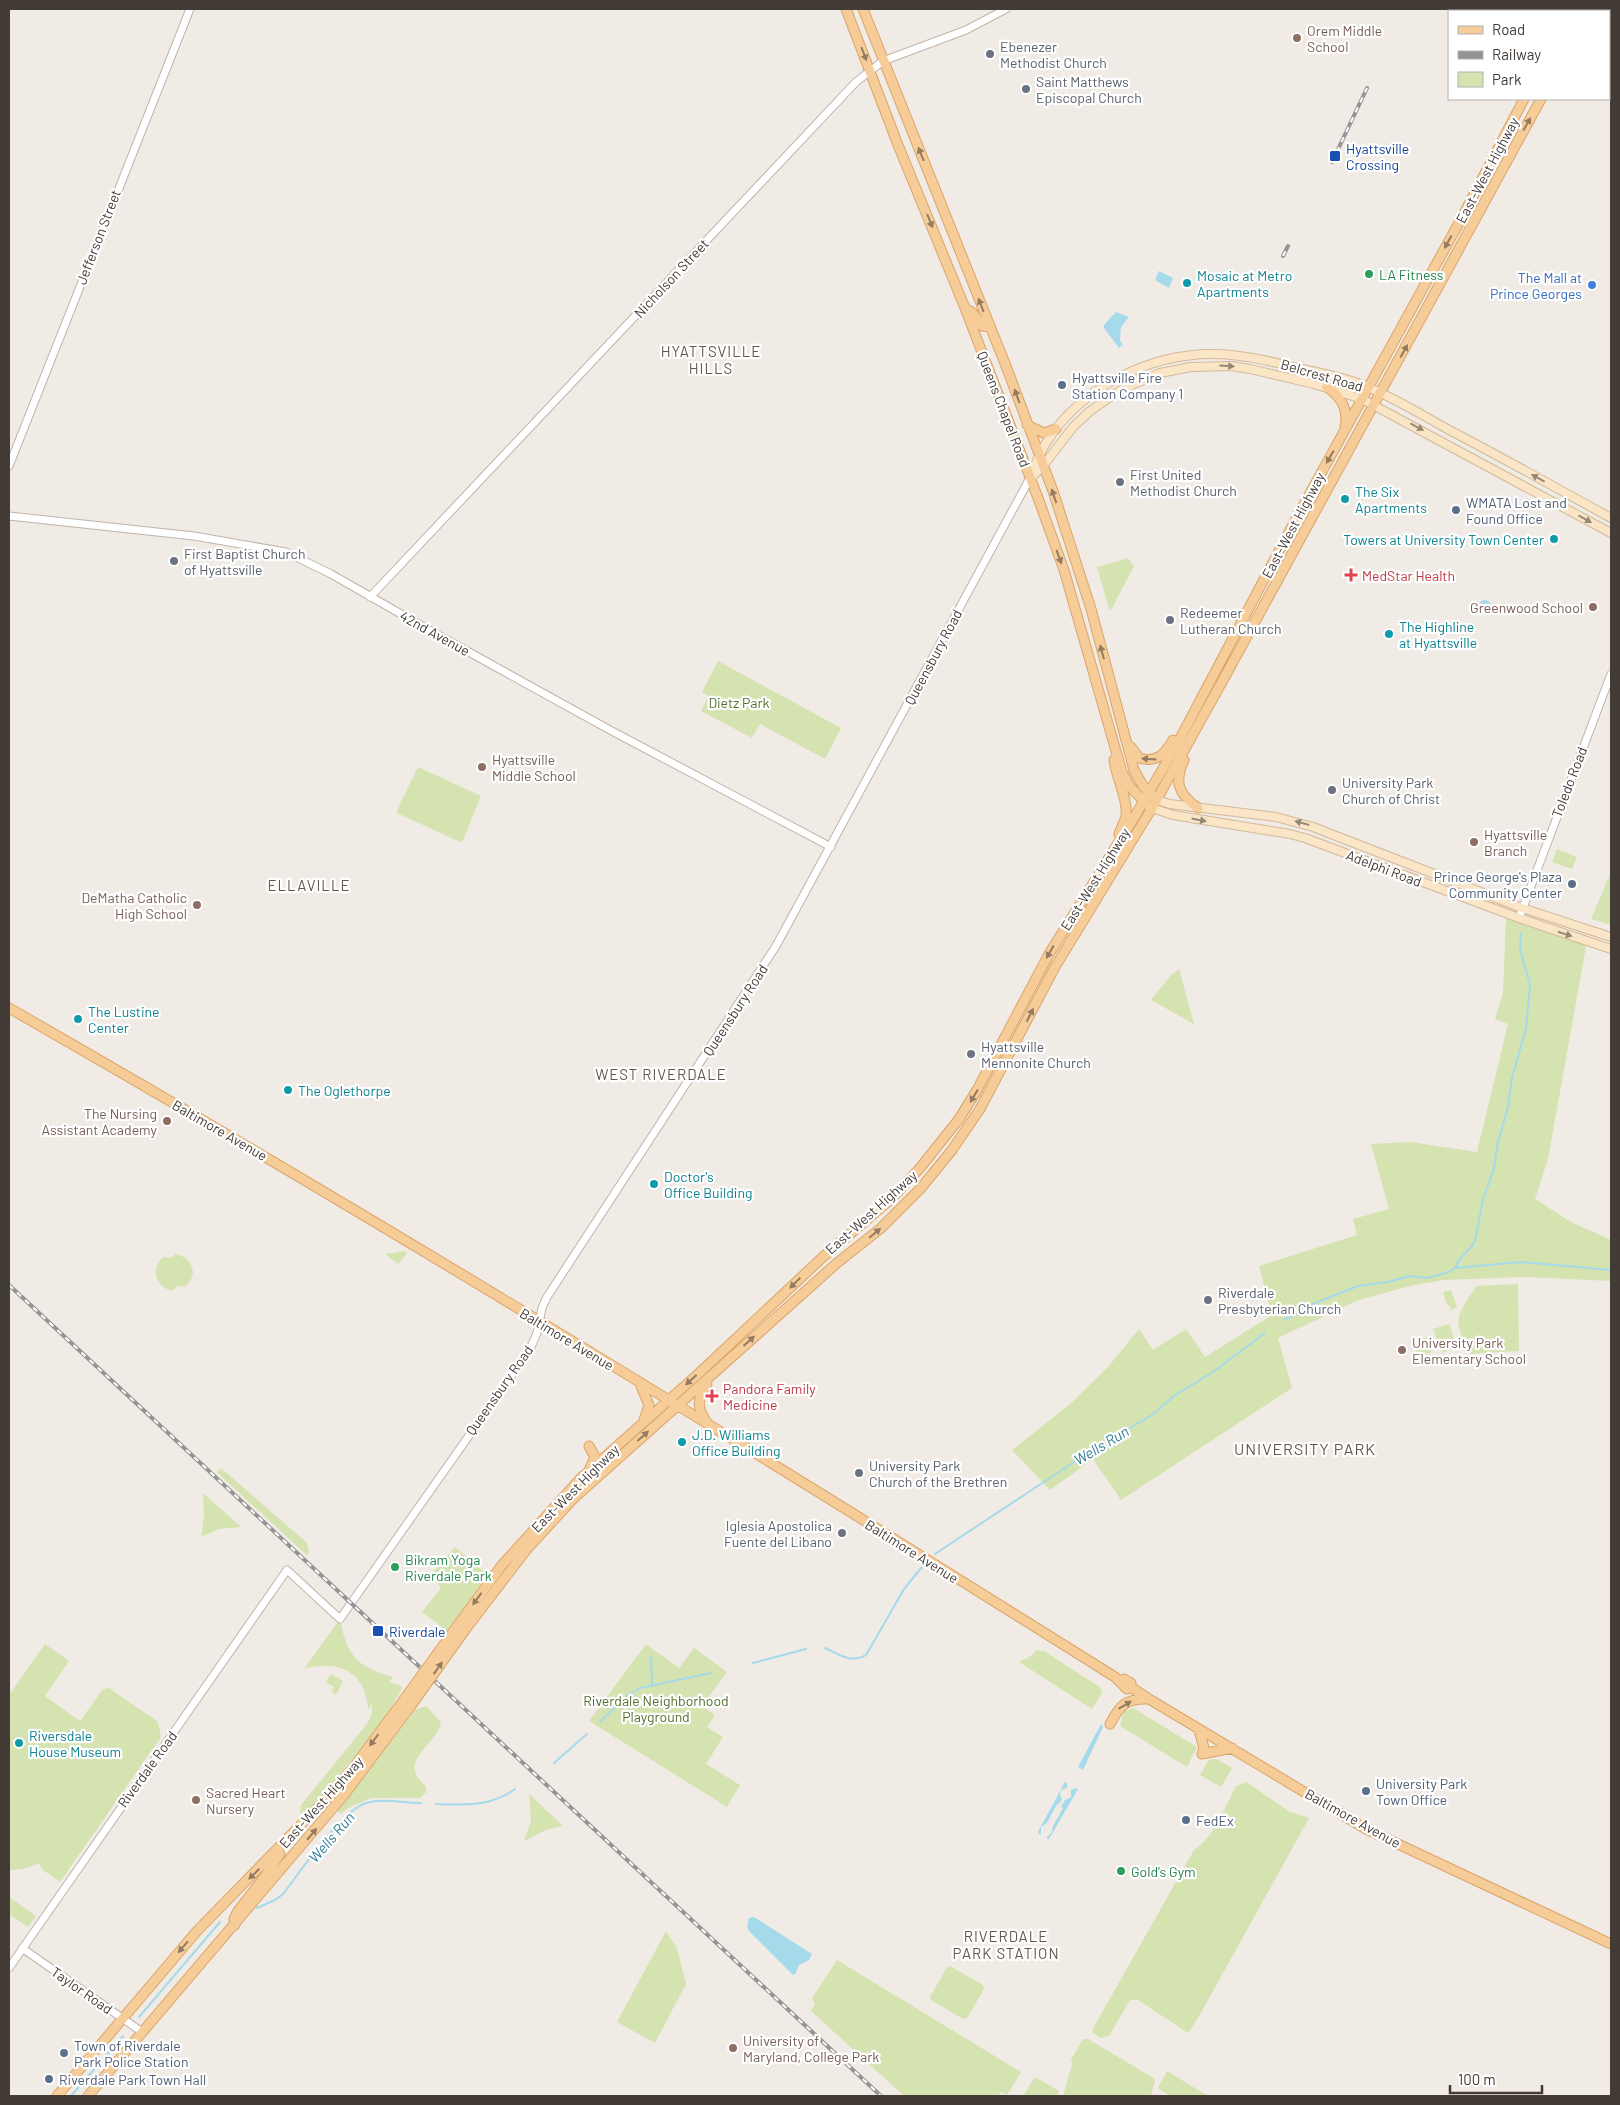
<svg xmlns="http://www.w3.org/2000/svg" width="1620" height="2105" viewBox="0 0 1620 2105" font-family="Barlow,sans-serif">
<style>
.green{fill:#d5e3b0}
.water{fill:#a5daea}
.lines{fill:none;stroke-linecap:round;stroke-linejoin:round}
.stream{stroke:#a5daea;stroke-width:2}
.tertiary-casing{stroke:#bfb4ab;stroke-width:9}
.secondary-casing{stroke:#d1b99a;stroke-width:10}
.primary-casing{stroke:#daa56a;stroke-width:11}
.tertiary{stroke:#fff;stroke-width:7}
.secondary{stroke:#fae5c6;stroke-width:8}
.primary{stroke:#f6cc99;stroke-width:9}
.rail-casing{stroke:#949494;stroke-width:4}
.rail{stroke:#fff;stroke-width:2;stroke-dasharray:5.5;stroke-linecap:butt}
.primary-bridge-casing{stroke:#daa56a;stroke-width:11;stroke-linecap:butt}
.primary-bridge{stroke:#f6cc99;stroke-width:9}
.oneway{fill:#947c62}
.oneway2{fill:#958876}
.education-dot{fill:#8d6e63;stroke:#fff;stroke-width:2}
.worship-dot{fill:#6b7280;stroke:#fff;stroke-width:2}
.transit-dot{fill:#1a4fb4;stroke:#fff;stroke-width:2}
.leisure-dot{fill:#2e9e5b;stroke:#fff;stroke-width:2}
.culture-dot{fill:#0f9aa8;stroke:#fff;stroke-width:2}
.shop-dot{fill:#3f7fe0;stroke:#fff;stroke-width:2}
.service-dot{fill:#5c6f8a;stroke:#fff;stroke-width:2}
.health-dot{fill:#e0444e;stroke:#fff;stroke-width:2}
.labels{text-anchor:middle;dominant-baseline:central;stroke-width:4.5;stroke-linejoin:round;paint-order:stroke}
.education-label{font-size:14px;fill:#785e54;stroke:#fff;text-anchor:start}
.worship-label{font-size:14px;fill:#5b616d;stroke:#fff;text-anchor:start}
.transit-label{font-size:14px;fill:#164399;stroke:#fff;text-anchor:start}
.street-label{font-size:14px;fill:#433b35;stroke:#fff}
.leisure-label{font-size:14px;fill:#27864d;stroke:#fff;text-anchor:start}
.culture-label{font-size:14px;fill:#0d838f;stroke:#fff;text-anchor:start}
.shop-label{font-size:14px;fill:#366cbe;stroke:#fff;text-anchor:end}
.service-label{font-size:14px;fill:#4e5e75;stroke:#fff;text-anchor:start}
.health-label{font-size:14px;fill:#be3a42;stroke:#fff;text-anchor:start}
.park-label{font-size:14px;fill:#52702d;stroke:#fff}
.neighbourhood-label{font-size:15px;letter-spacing:1px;fill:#65574d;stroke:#fff}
.water-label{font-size:15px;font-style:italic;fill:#337e97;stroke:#fff}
.quarter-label{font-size:16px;letter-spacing:1px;fill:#65574d;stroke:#fff}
</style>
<rect width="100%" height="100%" fill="#f1ebe5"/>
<path class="green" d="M1128,558L1134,566L1110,612L1097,567Z
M718,661L841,728L825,759L760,724L752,738L701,711L709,696L702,692Z
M418,767L481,796L463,840L460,842L397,813V810Z
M1557,849L1577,857L1572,869L1552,862Z
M1611,872V925L1591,919Z
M1506,914L1587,941L1548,1159L1535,1199L1571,1222L1611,1240V1281L1525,1277L1444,1280L1410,1286L1356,1301L1278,1338L1292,1388L1121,1500L1093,1459L1050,1490L1012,1450L1069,1405L1108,1367L1139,1329L1153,1350L1186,1329L1205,1357L1272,1315L1259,1266L1357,1235L1353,1219L1389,1209L1371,1144L1410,1142L1477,1152L1508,1024L1495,1019L1503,993Z
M1179,969L1194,1024L1151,1000L1171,975Z
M405,1251L407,1253L398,1264L385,1254Z
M176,1254C193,1258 199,1275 185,1287L178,1286L172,1291C155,1286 150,1270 163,1257L171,1258Z
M1518,1284L1519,1351L1469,1354C1453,1317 1455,1320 1476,1286Z
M1451,1290L1457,1307L1451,1310L1449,1305H1447L1443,1292Z
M1449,1324L1457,1347L1442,1353L1433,1329Z
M1427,1337L1431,1349V1353L1427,1354L1423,1352L1417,1354L1412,1342Z
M221,1468L307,1543L309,1553L307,1555L301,1550L222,1477L217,1472Z
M203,1493L241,1527L219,1529L201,1537L204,1517Z
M455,1547L488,1575L447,1631L422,1612L441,1588L431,1574Z
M340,1619C347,1656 357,1667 393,1677L389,1682L401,1686L402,1688L389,1711L371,1736L324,1794L303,1815L300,1812L301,1805L367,1724L372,1714V1704L368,1709C366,1672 338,1659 304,1669Z
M45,1644L69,1661L45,1696L80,1721L103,1689L109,1688L158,1722L161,1737L60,1882L43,1870L39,1863L24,1869L9,1870V1695Z
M646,1644L679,1668L694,1648L727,1672L702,1706L715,1715L707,1727L723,1737L706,1764L740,1785L727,1807L589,1721Z
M1036,1650L1044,1651L1101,1688L1102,1693L1092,1709L1019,1662L1031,1656Z
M331,1674L343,1681L336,1695L331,1692L334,1687L326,1682Z
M426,1706L441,1722C437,1745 395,1762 426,1786V1792L420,1798H371L352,1806L340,1814L338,1811L415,1710Z
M1133,1708L1197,1747L1187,1767L1120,1726L1124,1711Z
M1212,1759H1217L1232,1768L1221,1787L1200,1775L1208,1761Z
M1246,1782L1290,1812L1309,1818L1198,2018L1188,2033L1138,2000H1130L1109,2036L1101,2038L1092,2032L1096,2023L1194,1850C1216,1835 1224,1808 1236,1786Z
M529,1794L563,1826L546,1830L524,1841L531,1821Z
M9,1897L36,1916L28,1927L9,1914Z
M666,1931L677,1948L686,1984L655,2043L617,2022Z
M837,1960L1021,2072L1007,2095L1001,2092L998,2096H904L811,2011L815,2004L812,1998Z
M950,1966L983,1985L984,1989L967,2018L963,2019L931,2000L930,1997L947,1967Z
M1083,2039H1088L1155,2079L1151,2096H1063L1072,2064L1071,2060Z
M1167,2071L1208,2096H1171L1158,2088Z
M1035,2077L1059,2091L1058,2096H1023Z"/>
<path class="water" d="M1159,271L1173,278L1169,288L1155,280Z
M1116,312L1129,317L1121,327L1120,341L1123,344L1119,348L1104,328V325Z
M1479 606a6 6 0 1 1 12 0a6 6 0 1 1-12 0Z
M1101,1724L1103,1727L1083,1770L1078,1767Z
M1065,1782L1067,1783V1788L1061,1790L1060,1795L1062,1799L1058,1805L1057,1804L1047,1823L1041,1827V1835L1038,1833L1039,1830Z
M1075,1788L1078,1789L1049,1839L1046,1838L1052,1832L1053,1826L1063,1808L1061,1807L1065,1800L1071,1797V1790Z
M754,1917L812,1954L809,1960L799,1965L796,1973L793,1975L749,1931L747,1926L749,1918Z"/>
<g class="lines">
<path class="stream" d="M1455,1268L1521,1262L1611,1270
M1284,1320L1315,1303L1358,1286L1387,1282L1410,1276L1427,1278L1446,1273L1455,1268L1459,1260L1472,1246L1475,1240L1483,1200L1494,1168L1498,1142L1508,1107L1512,1078L1526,1028L1530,984L1520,950L1521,934
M935,1554L1086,1454L1152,1415L1174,1396L1213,1372L1265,1333
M825,1648C838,1654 851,1664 866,1655L904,1589L922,1567
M651,1657L652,1684
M753,1663L806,1649
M600,1722L628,1695L640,1688L711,1673
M554,1763L587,1734
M436,1804C465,1805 490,1807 515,1789
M257,1908L275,1900L283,1894C301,1871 340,1812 366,1803C383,1798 404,1803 421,1803
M139,2017L220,1922
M71,2096L123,2036"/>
<g class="tertiary-casing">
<path id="tertiary" d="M9,466L190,9
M9,516L194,536L286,552L331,574L429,630L610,730L831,847
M370,597L856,82L883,61L966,30L1006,9
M1519,918L1611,674
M22,1948L142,2032
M9,1968L287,1570L340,1619L530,1349L537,1333L542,1308L547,1297L776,946L1030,478"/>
</g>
<g class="secondary-casing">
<path id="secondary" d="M1032,477L1043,466L1073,427L1090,411L1122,389L1160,373L1191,367L1231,366L1250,369L1314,384L1362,399L1611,533
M1030,478C1035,466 1039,454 1046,443C1081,387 1150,353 1216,354C1246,355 1273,362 1302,369C1321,373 1342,377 1360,384C1392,396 1422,415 1451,431C1505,459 1558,489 1611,518
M1157,800L1170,804L1276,817L1313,827L1522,908L1611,937
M1152,808L1173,815L1290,834L1305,838L1519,918L1611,949"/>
</g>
<g class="primary-casing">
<path id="primary" d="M846,9L898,145L965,308L1038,498L1064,570L1122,772L1130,787L1148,805
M863,9L1006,366L1053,491L1091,609L1134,770L1143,786L1153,796
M1572,11L1573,9
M1589,11L1590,9
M968,310L973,313L982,326L990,327
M1327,387C1341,397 1349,409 1345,427
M1027,425L1044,433L1056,429
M1131,747L1139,758C1157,763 1164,755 1173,740
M1114,760C1116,778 1128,798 1126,815C1125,822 1121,828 1119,834
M1184,760C1174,782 1178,794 1198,808
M9,1008C383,1222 750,1448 1115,1677L1127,1689L1131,1687
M707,1384C696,1399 697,1409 708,1424
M641,1386L649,1405L644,1420
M589,1446L595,1457L590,1468
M458,1625L502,1565L581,1478L697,1375L824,1256L891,1199L920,1168L959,1119L977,1090L1049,954L1135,816L1175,748L1297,517L1460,221L1524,99
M465,1630L527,1549L573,1499L837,1263L880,1229L921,1188L952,1150L980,1109L1055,967L1152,808L1228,671L1541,99
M1120,1680L1124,1679L1131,1683V1687L1149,1699L1366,1829L1611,1944
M1110,1724C1120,1705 1126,1698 1149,1699
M1199,1730L1204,1748L1202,1754L1232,1748
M235,1925L234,1919L238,1911L263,1879L280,1854
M57,2096L197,1931L326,1799L353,1768L403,1701
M88,2096L344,1795L410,1707"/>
</g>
<use href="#tertiary" class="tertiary"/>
<use href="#secondary" class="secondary"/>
<use href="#primary" class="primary"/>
<g class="rail-casing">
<path id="rail" d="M1332,162L1367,88
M1283,256L1288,246
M9,1285L881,2096"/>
</g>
<use href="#rail" class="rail"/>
<g class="primary-bridge-casing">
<path id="primary-bridge" d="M403,1701L458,1625
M410,1707L465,1630"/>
</g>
<use href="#primary-bridge" class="primary-bridge"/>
</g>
<defs><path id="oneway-solid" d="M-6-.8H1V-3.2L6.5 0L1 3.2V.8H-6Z" transform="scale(1.25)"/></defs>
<g class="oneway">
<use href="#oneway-solid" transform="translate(864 54) rotate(69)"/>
<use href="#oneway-solid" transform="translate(1527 124) rotate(-61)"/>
<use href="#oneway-solid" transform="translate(921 154) rotate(-112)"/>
<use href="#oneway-solid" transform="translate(930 221) rotate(68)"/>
<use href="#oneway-solid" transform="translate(1448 242) rotate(119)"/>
<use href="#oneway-solid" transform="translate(981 305) rotate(-111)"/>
<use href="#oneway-solid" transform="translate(1404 351) rotate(-61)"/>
<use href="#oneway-solid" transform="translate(1017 396) rotate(-110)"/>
<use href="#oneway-solid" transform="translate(1330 457) rotate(120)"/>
<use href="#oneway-solid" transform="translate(1054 496) rotate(-109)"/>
<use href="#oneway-solid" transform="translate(1059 557) rotate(70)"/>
<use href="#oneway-solid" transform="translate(1102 652) rotate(-105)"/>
<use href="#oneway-solid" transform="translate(1149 759) rotate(-177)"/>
<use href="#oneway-solid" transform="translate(1050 952) rotate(120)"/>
<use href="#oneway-solid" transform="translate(1030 1015) rotate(-63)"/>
<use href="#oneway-solid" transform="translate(974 1096) rotate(121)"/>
<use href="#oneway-solid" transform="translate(875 1233) rotate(-40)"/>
<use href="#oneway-solid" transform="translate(795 1283) rotate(136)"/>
<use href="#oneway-solid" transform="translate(749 1341) rotate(-42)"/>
<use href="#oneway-solid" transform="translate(691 1380) rotate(138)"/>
<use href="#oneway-solid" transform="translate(643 1436) rotate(-42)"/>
<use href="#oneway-solid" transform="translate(477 1599) rotate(126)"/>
<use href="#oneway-solid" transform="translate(438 1668) rotate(-55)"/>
<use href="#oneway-solid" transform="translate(1125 1705) rotate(-31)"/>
<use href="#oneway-solid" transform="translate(374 1740) rotate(127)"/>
<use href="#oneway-solid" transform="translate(312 1834) rotate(-50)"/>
<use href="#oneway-solid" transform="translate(254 1874) rotate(136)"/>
<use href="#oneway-solid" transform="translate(183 1947) rotate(131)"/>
</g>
<g class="oneway2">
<use href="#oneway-solid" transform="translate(1227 366) rotate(3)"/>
<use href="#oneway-solid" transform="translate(1417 427) rotate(28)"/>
<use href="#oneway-solid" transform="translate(1538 478) rotate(-151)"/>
<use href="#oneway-solid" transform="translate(1585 519) rotate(29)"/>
<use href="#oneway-solid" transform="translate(1199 820) rotate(11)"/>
<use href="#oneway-solid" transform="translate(1302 823) rotate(-164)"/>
<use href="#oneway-solid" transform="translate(1565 934) rotate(18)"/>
</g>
<g class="education-dot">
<circle cx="1297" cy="38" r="5"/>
<circle cx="1593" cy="607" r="5"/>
<circle cx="482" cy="767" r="5"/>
<circle cx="1474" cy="842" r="5"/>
<circle cx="197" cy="905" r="5"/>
<circle cx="167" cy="1121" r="5"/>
<circle cx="1402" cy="1350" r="5"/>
<circle cx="196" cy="1800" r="5"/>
<circle cx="733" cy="2048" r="5"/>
</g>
<g class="worship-dot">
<circle cx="990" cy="54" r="5"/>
<circle cx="1026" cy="89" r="5"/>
<circle cx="1120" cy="482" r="5"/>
<circle cx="174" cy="561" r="5"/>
<circle cx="1170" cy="620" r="5"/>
<circle cx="1332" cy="790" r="5"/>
<circle cx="971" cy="1054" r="5"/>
<circle cx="1208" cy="1300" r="5"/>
<circle cx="859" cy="1473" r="5"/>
<circle cx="842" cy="1533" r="5"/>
</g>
<g class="transit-dot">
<rect x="1329" y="150" width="12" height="12" rx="2.5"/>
<rect x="372" y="1625" width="12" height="12" rx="2.5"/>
</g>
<g class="leisure-dot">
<circle cx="1369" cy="274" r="5"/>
<circle cx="395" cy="1567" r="5"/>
<circle cx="1121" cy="1871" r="5"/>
</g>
<g class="culture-dot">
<circle cx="1187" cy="283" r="5"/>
<circle cx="1345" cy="499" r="5"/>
<circle cx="1554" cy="539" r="5"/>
<circle cx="1389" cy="634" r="5"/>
<circle cx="78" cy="1019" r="5"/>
<circle cx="288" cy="1090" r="5"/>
<circle cx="654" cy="1184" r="5"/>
<circle cx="682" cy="1442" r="5"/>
<circle cx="19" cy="1743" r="5"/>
</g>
<circle class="shop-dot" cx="1592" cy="285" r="5"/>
<g class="service-dot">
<circle cx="1062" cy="385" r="5"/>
<circle cx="1456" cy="510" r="5"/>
<circle cx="1572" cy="884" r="5"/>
<circle cx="1366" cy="1791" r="5"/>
<circle cx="1186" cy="1820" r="5"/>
<circle cx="64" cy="2053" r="5"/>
<circle cx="49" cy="2079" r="5"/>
</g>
<g class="health-dot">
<path d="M1348.5 567.5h5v5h5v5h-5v5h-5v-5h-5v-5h5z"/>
<path d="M709.5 1388.5h5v5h5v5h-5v5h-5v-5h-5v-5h5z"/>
</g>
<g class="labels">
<g class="education-label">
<text x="1307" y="30">Orem Middle<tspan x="1307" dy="16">School</tspan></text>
<text x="1583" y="607" text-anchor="end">Greenwood School</text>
<text x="492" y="759">Hyattsville<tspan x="492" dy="16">Middle School</tspan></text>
<text x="1484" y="834">Hyattsville<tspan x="1484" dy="16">Branch</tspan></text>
<text x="187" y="897" text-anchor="end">DeMatha Catholic<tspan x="187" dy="16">High School</tspan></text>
<text x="157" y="1113" text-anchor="end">The Nursing<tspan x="157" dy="16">Assistant Academy</tspan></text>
<text x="1412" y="1342">University Park<tspan x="1412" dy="16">Elementary School</tspan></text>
<text x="206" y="1792">Sacred Heart<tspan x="206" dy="16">Nursery</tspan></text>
<text x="743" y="2040">University of<tspan x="743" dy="16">Maryland, College Park</tspan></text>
</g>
<g class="worship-label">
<text x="1000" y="46">Ebenezer<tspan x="1000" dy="16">Methodist Church</tspan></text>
<text x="1036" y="81">Saint Matthews<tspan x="1036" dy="16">Episcopal Church</tspan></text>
<text x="1130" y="474">First United<tspan x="1130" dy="16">Methodist Church</tspan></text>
<text x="184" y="553">First Baptist Church<tspan x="184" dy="16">of Hyattsville</tspan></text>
<text x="1180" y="612">Redeemer<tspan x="1180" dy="16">Lutheran Church</tspan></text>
<text x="1342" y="782">University Park<tspan x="1342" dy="16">Church of Christ</tspan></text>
<text x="981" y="1046">Hyattsville<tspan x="981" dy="16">Mennonite Church</tspan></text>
<text x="1218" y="1292">Riverdale<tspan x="1218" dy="16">Presbyterian Church</tspan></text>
<text x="869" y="1465">University Park<tspan x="869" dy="16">Church of the Brethren</tspan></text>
<text x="832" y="1525" text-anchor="end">Iglesia Apostolica<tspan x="832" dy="16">Fuente del Libano</tspan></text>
</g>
<g class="transit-label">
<text x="1346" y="148">Hyattsville<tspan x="1346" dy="16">Crossing</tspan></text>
<text x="389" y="1631">Riverdale</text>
</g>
<g class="street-label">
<text transform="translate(1487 170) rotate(-62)">East-West Highway</text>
<text transform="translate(98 237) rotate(-69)">Jefferson Street</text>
<text transform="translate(671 278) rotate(-47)">Nicholson Street</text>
<text transform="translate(1322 375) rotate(16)">Belcrest Road</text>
<text transform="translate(1004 409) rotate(69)">Queens Chapel Road</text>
<text transform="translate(1293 525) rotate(-62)">East-West Highway</text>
<text transform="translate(435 633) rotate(29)">42nd Avenue</text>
<text transform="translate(933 657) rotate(-62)">Queensbury Road</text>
<text transform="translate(1569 782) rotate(-69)">Toledo Road</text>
<text transform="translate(1384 868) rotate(21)">Adelphi Road</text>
<text transform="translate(1095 879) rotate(-58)">East-West Highway</text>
<text transform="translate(735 1010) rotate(-57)">Queensbury Road</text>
<text transform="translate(220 1130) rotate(30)">Baltimore Avenue</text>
<text transform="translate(871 1212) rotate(-42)">East-West Highway</text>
<text transform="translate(567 1339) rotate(31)">Baltimore Avenue</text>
<text transform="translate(499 1390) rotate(-55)">Queensbury Road</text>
<text transform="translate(575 1488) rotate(-45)">East-West Highway</text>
<text transform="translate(912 1551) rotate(32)">Baltimore Avenue</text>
<text transform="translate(147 1769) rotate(-54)">Riverdale Road</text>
<text transform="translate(321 1802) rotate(-48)">East-West Highway</text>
<text transform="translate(1353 1818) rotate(29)">Baltimore Avenue</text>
<text transform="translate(82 1990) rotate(35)">Taylor Road</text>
</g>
<g class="leisure-label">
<text x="1379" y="274">LA Fitness</text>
<text x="405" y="1559">Bikram Yoga<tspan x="405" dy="16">Riverdale Park</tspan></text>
<text x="1131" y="1871">Gold's Gym</text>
</g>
<g class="culture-label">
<text x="1197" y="275">Mosaic at Metro<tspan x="1197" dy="16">Apartments</tspan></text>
<text x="1355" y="491">The Six<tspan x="1355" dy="16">Apartments</tspan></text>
<text x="1544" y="539" text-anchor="end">Towers at University Town Center</text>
<text x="1399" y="626">The Highline<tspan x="1399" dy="16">at Hyattsville</tspan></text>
<text x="88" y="1011">The Lustine<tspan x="88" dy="16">Center</tspan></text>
<text x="298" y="1090">The Oglethorpe</text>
<text x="664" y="1176">Doctor's<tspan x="664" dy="16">Office Building</tspan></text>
<text x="692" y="1434">J.D. Williams<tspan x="692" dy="16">Office Building</tspan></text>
<text x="29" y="1735">Riversdale<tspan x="29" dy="16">House Museum</tspan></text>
</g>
<g class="shop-label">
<text x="1582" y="277">The Mall at<tspan x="1582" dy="16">Prince Georges</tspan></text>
</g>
<g class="service-label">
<text x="1072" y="377">Hyattsville Fire<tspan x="1072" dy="16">Station Company 1</tspan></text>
<text x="1466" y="502">WMATA Lost and<tspan x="1466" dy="16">Found Office</tspan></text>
<text x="1562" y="876" text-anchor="end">Prince George's Plaza<tspan x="1562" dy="16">Community Center</tspan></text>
<text x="1376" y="1783">University Park<tspan x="1376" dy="16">Town Office</tspan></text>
<text x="1196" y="1820">FedEx</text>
<text x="74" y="2045">Town of Riverdale<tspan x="74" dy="16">Park Police Station</tspan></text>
<text x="59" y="2079">Riverdale Park Town Hall</text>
</g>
<g class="health-label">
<text x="1362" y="575">MedStar Health</text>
<text x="723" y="1388">Pandora Family<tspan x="723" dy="16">Medicine</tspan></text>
</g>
<g class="park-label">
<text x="739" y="702">Dietz Park</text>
<text x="656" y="1700">Riverdale Neighborhood<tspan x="656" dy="16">Playground</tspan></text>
</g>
<g class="neighbourhood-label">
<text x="711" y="351">HYATTSVILLE<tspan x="711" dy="17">HILLS</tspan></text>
<text x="309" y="885">ELLAVILLE</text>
<text x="661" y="1074">WEST RIVERDALE</text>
<text x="1006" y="1936">RIVERDALE<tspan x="1006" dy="17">PARK STATION</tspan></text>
</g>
<g class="water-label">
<text transform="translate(1101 1445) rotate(-31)">Wells Run</text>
<text transform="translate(331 1837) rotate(-49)">Wells Run</text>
</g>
<g class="quarter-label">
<text x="1305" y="1448">UNIVERSITY PARK</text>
</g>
</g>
<rect width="1620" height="2105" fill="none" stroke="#433b35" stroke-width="20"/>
<rect x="1448" y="10" width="162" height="90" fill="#ffffff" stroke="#b4b1ae"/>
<rect x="1458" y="26" width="25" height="8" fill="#f6cc99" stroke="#b4b1ae"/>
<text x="1492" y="35" font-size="15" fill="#433b35">Road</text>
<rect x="1458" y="51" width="25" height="8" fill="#949494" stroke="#b4b1ae"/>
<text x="1492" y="60" font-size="15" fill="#433b35">Railway</text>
<rect x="1458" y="72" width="25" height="15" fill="#d5e3b0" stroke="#b4b1ae"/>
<text x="1492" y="85" font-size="15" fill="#433b35">Park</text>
<path d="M1450 2085v8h92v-8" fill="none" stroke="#433b35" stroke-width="2.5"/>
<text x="1458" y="2085" font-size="15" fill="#433b35" stroke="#ffffff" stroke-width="4" paint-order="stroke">100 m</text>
</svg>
